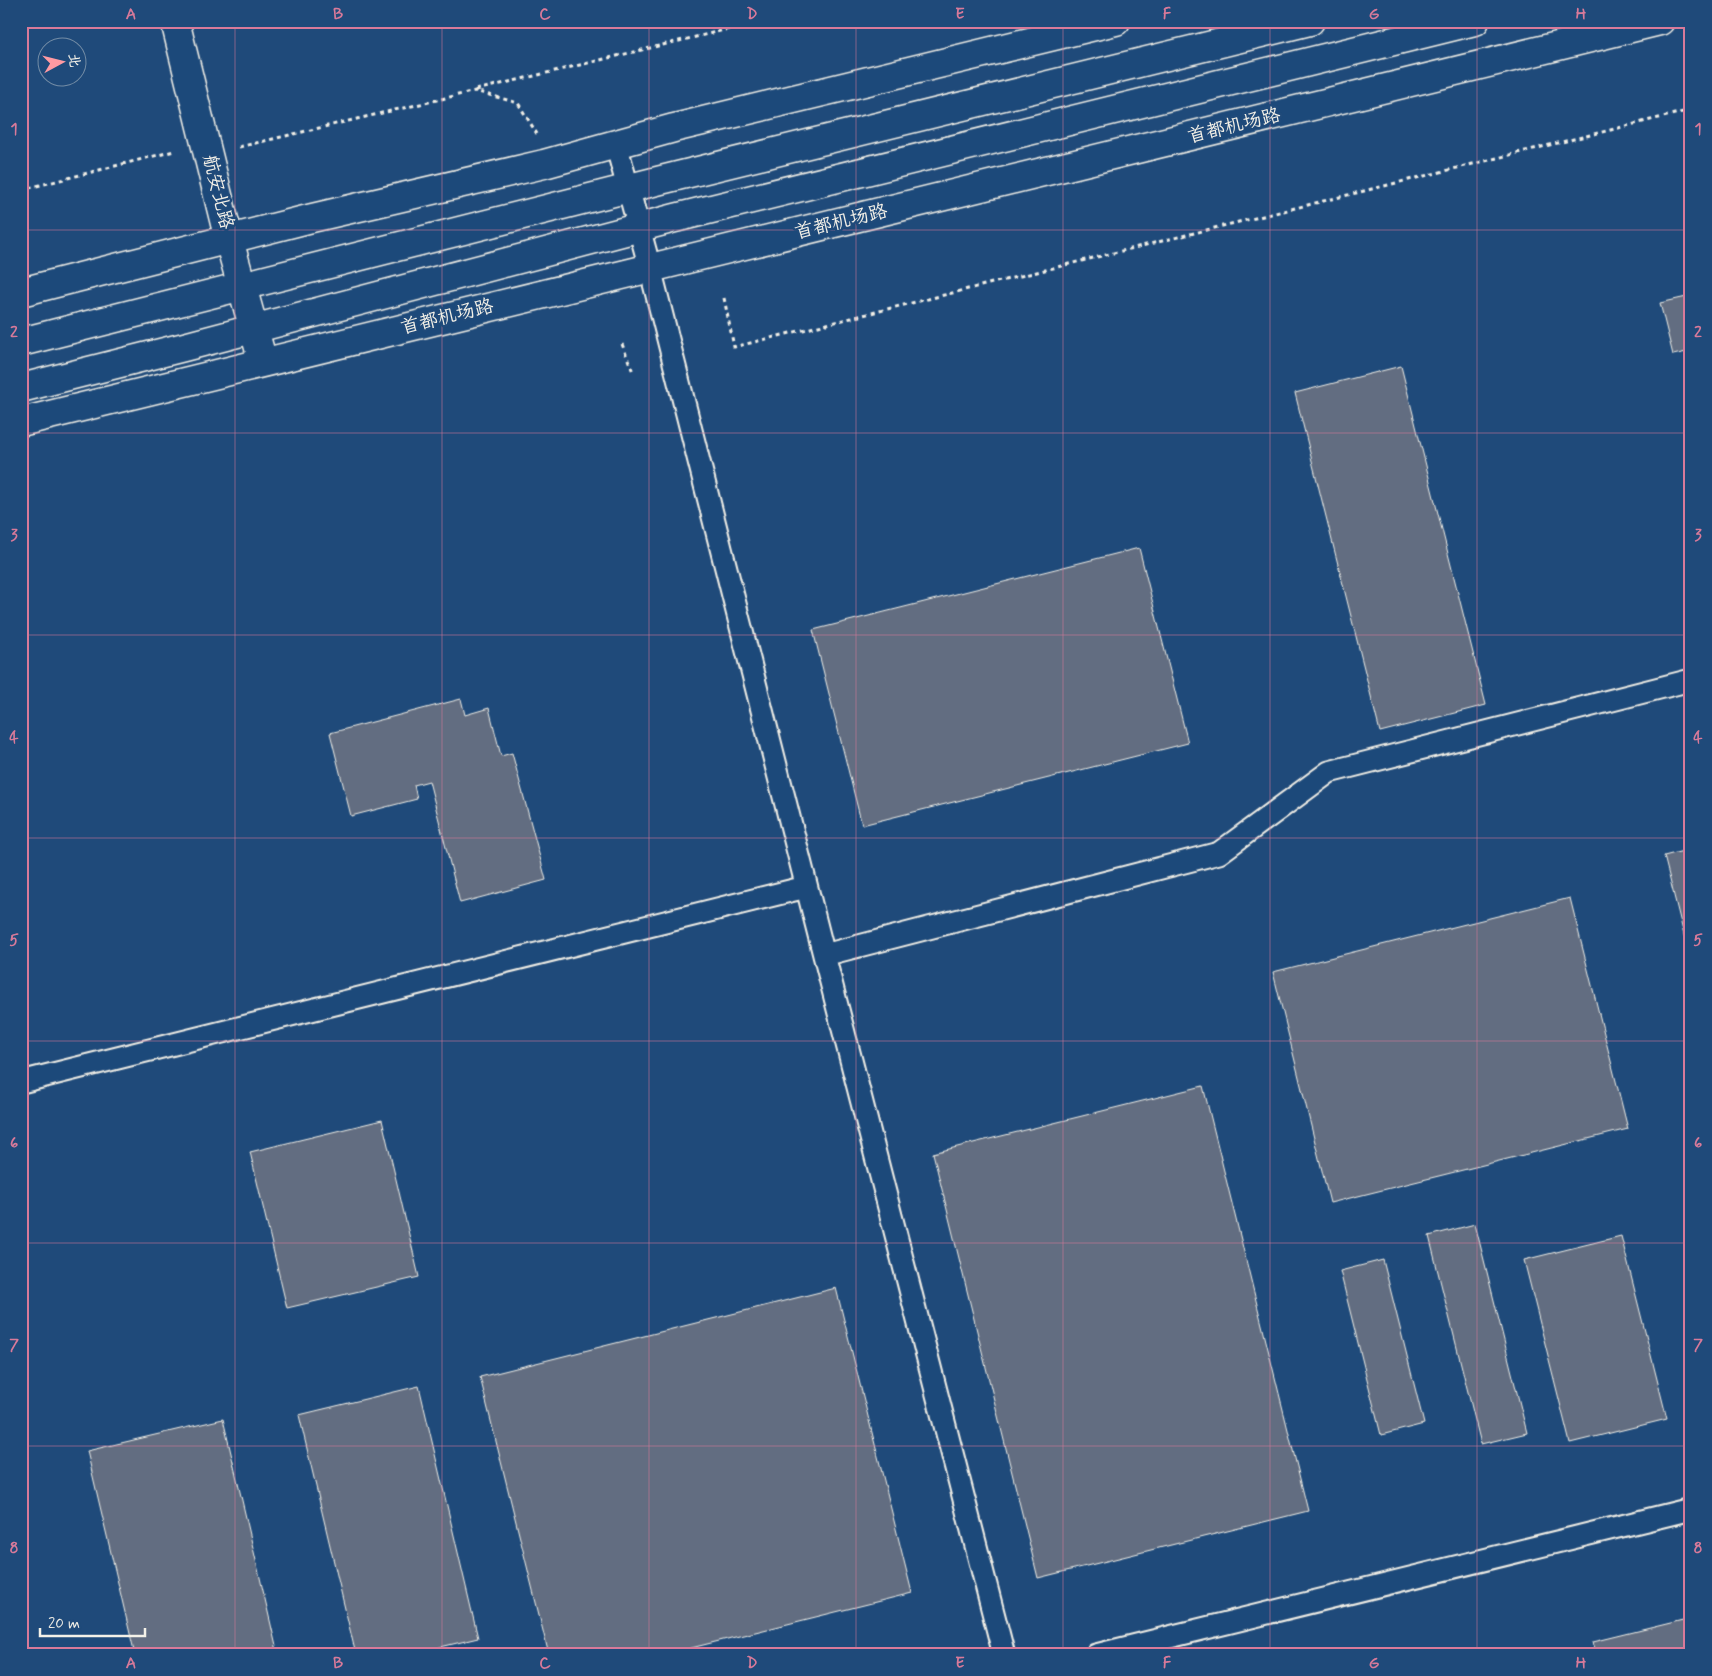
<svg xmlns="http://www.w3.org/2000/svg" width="1712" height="1676" viewBox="0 0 1712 1676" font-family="Mynerve,'LXGW WenKai TC',sans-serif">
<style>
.building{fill:#626d81;stroke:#f4f1e8}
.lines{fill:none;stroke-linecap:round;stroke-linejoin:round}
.service-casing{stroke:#f4f1e8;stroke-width:25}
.minor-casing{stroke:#f4f1e8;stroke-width:31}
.tertiary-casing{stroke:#f4f1e8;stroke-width:31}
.path{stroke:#f4f1e8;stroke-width:3;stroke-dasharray:4 4;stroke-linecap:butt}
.service{stroke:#1f4a7a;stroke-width:21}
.minor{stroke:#1f4a7a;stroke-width:28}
.tertiary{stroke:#1f4a7a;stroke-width:28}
.grid{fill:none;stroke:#d87a9a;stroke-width:1;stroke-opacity:0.55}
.labels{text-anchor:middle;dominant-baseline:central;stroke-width:5;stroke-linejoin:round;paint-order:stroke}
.street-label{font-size:19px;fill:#f4f1e8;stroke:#1f4a7a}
.neatline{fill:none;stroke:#d87a9a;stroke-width:2}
.grid-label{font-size:16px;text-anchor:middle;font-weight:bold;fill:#d87a9a}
</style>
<rect width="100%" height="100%" fill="#1f4a7a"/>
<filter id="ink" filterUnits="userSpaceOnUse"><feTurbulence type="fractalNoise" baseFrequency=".02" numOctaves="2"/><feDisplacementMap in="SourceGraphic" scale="10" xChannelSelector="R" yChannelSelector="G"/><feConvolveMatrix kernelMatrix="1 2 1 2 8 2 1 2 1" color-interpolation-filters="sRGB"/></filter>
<g filter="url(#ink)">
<path class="building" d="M1691,296V351L1673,355L1660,303Z
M1401,366L1486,705L1380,732L1295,393Z
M1139,548L1188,743L862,825L813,630Z
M461,699L465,715L489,708L501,756L512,753L546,880L460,903L429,781L414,785L417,799L351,816L330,733Z
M1691,849V963L1664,856Z
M1570,898L1628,1129L1330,1203L1273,972Z
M1203,1086L1308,1511L1038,1578L933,1153Z
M382,1120L419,1277L287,1308L250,1152Z
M1475,1224L1527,1433L1481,1444L1429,1236Z
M1621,1236L1667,1419L1570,1443L1524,1260Z
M1383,1260L1424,1424L1381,1435L1340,1271Z
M836,1288L912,1593L663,1655H549L480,1377Z
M419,1386L478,1638L407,1655H356L299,1415Z
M223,1419L278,1655H135L87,1451Z
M1691,1618V1655H1596L1593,1642Z"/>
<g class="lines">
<g class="service-casing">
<path id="service" d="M616,144L650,268L824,955L1004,1655
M824,955L1219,853L1329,772L1691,680
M21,1082L806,887
M1096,1655L1691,1509"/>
</g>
<g class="minor-casing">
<path id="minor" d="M21,292L312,218L544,164L674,128L1116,21
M21,422L1660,21"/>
</g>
<g class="tertiary-casing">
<path id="tertiary" d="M175,21L229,240L263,362
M21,342L661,180L1310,21
M21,388L184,347L675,218L1475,21"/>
</g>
<path class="path" d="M476,90L762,21
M239,147L475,91L518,103L537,134
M21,190L174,151
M724,298L734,347L1691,110
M622,344L633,372"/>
<use href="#service" class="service"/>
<use href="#minor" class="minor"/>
<use href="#tertiary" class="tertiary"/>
</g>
</g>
<path class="grid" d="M235,21V1655M442,21V1655M649,21V1655M856,21V1655M1063,21V1655M1270,21V1655M1477,21V1655M21,230H1691M21,433H1691M21,635H1691M21,838H1691M21,1041H1691M21,1243H1691M21,1446H1691"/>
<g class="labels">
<g class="street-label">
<text transform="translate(1234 126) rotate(-14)">首都机场路</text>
<text transform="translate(218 192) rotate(76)">航安北路</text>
<text transform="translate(841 222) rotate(-14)">首都机场路</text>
<text transform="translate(447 317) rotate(-14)">首都机场路</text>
</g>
</g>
<rect width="1712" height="1676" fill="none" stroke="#1f4a7a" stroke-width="55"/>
<g transform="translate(62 62) rotate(83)"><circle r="24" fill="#1f4a7a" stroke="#748da6"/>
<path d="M0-4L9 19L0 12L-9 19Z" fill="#ff9aa2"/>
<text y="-8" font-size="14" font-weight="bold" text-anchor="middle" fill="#f4f1e8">北</text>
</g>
<path d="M40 1628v8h105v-8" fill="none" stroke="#f4f1e8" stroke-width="2.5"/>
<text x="48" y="1628" font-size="15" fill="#f4f1e8" stroke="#1f4a7a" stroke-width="4" paint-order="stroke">20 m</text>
<rect x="28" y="28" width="1656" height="1620" class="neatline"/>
<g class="grid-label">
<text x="131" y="19">A</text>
<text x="338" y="19">B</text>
<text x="545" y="19">C</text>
<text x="752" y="19">D</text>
<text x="960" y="19">E</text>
<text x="1167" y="19">F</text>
<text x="1374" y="19">G</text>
<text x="1581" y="19">H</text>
<text x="14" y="134">1</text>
<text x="1698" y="134">1</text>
<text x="14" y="337">2</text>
<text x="1698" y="337">2</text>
<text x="14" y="540">3</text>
<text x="1698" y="540">3</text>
<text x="14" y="742">4</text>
<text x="1698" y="742">4</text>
<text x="14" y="945">5</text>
<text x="1698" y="945">5</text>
<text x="14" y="1148">6</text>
<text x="1698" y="1148">6</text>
<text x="14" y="1350">7</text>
<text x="1698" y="1350">7</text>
<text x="14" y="1553">8</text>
<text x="1698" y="1553">8</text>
<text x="131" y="1668">A</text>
<text x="338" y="1668">B</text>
<text x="545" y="1668">C</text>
<text x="752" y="1668">D</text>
<text x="960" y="1668">E</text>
<text x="1167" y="1668">F</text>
<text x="1374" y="1668">G</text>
<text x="1581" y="1668">H</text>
</g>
</svg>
